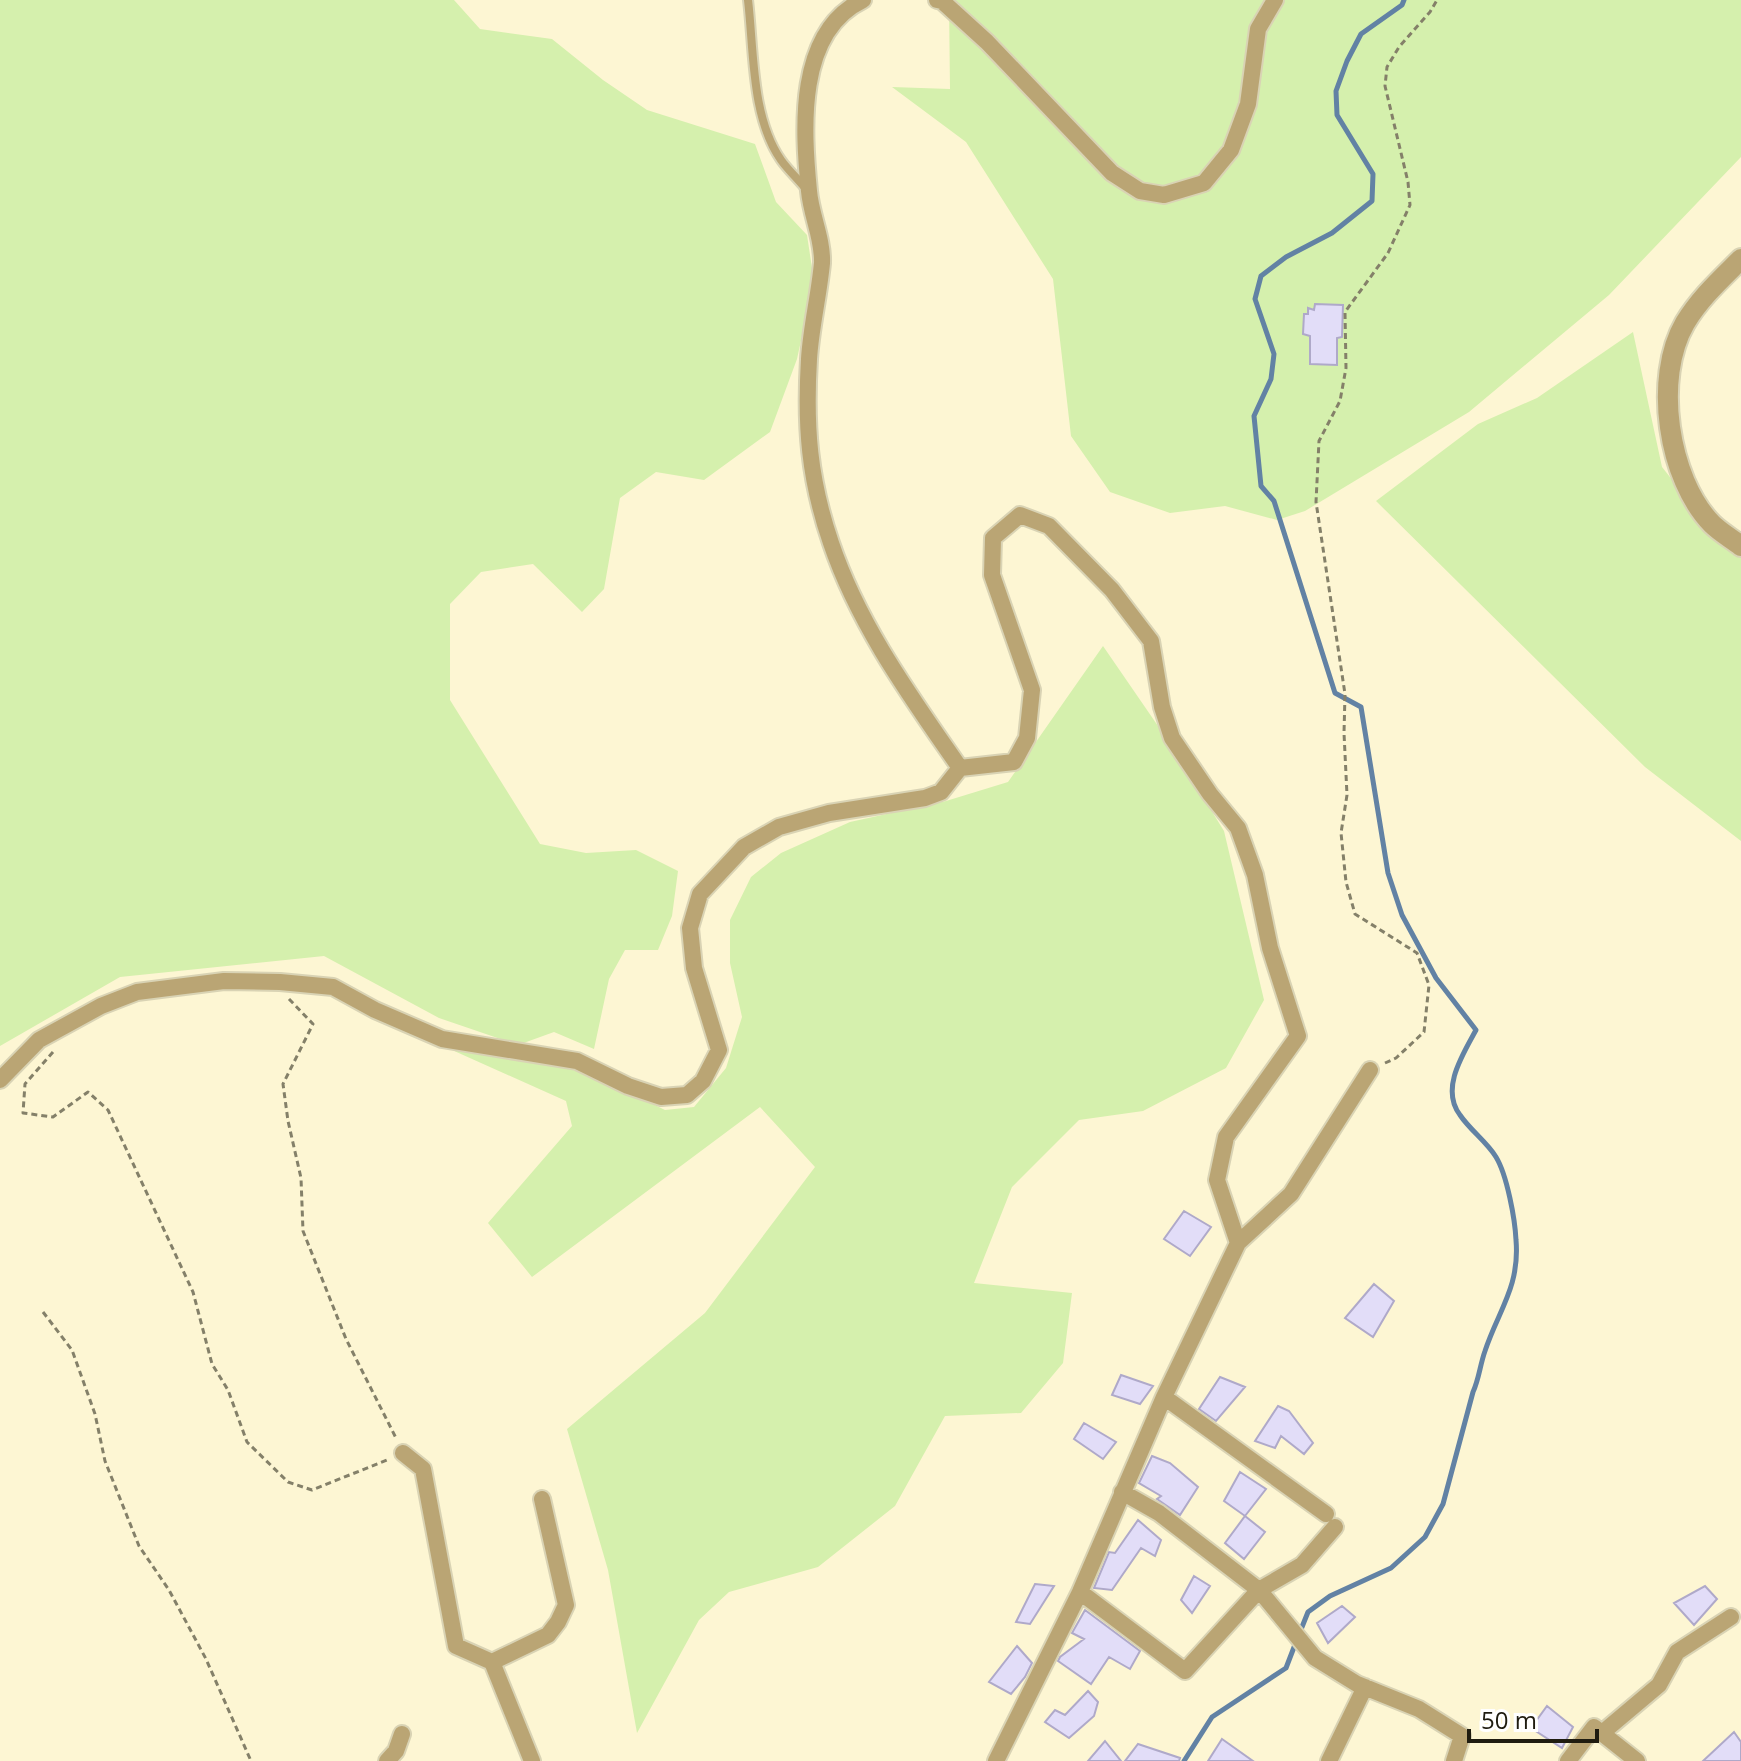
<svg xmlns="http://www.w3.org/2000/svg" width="1741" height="1761" viewBox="0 0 1741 1761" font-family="'Open Sans',sans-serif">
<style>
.green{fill:#d5f0ad}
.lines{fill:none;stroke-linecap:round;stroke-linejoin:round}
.stream{stroke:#6282a4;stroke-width:5}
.building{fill:#e2ddf8;stroke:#afa9c9;stroke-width:2}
.service-casing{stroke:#d9d3b4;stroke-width:12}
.minor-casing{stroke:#d9d3b4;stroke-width:20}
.tertiary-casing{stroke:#d9d3b4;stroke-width:24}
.path{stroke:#848069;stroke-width:3;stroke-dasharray:6 4;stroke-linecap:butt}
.service{stroke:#baa574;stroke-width:8}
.minor{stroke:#baa574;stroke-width:16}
.tertiary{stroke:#baa574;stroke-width:20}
</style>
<rect width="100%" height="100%" fill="#fdf6d3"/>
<path class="green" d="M0,0H454L480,29L552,39L603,80L647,110L755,144L776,202L807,235L814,281L797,359L770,432L704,480L656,472L620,498L604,589L582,612L533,564L481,572L450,604V700L540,844L586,853L636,850L678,871L672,916L658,950H625L609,979L594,1049L554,1032L518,1045L439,1018L324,956L120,977L0,1046Z
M949,0H1741V157L1609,295L1469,412L1305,511L1277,520L1225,506L1170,513L1110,492L1071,436L1053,279L966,142L892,87L950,89Z
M1633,332L1662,467L1723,544L1741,557V841L1645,767L1376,501L1478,424L1537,398Z
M1103,646L1169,742L1224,831L1264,1000L1226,1068L1143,1111L1079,1120L1012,1187L974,1283L1072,1293L1063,1363L1021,1413L945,1416L895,1506L818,1567L729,1592L699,1620L637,1733L608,1570L567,1429L705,1313L815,1167L760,1107L532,1277L488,1223L572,1126L566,1101L394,1024L573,1065L665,1110L694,1107L726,1068L742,1017L730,963V920L751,877L781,853L850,822L946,801L1008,782Z"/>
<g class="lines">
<path class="stream" d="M1300,1632L1308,1612L1330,1596L1391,1568L1425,1537L1443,1504L1473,1392C1479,1379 1480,1365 1485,1351C1498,1311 1520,1287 1516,1240C1515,1219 1507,1175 1496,1157C1487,1142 1470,1130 1460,1115C1440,1089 1463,1054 1476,1030L1436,978L1402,915L1388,873L1361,707L1335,693L1274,501L1261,486L1254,416L1271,379L1274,354L1255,299L1261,276L1286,257L1332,233L1372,201L1373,174L1337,115L1336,91L1347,61L1361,34L1402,5L1404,0
M1184,1761L1212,1717L1286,1668L1296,1642"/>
</g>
<path class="building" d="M1315,304L1343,305L1342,337L1337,338V365L1310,364V336L1303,334L1304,314H1308V308L1314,310Z
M1184,1211L1211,1227L1190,1256L1164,1239Z
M1374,1284L1394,1301L1373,1337L1345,1318Z
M1121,1375L1153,1386L1140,1404L1112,1395Z
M1220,1377L1245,1387L1216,1421L1199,1409Z
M1278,1406L1289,1411L1313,1443L1304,1454L1281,1436L1275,1448L1255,1441Z
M1084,1423L1116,1442L1103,1459L1074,1439Z
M1152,1456L1170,1463L1198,1487L1180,1515L1157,1499L1161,1496L1139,1483Z
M1240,1472L1266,1489L1245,1516L1224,1501Z
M1245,1516L1265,1532L1244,1559L1225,1543Z
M1138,1520L1161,1540L1155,1556L1141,1548L1112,1590L1094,1588L1109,1552L1115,1553Z
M1194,1576L1210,1586L1192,1613L1181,1600Z
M1035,1584L1054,1586L1030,1624L1016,1622Z
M1705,1586L1717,1599L1694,1625L1674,1603Z
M1342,1606L1355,1617L1328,1643L1317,1623Z
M1085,1610L1140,1651L1130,1669L1109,1657L1091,1684L1058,1661L1060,1657L1084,1639L1072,1633Z
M1017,1646L1032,1663L1025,1677L1011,1694L989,1682Z
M1088,1691L1098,1702L1094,1716L1069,1738L1045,1722L1055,1710L1065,1715Z
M1547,1706L1573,1727L1562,1748L1531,1728Z
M1734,1732L1741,1742V1761H1703Z
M1222,1739L1253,1761H1208Z
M1105,1741L1121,1761H1088Z
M1138,1744L1180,1758L1179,1761H1125Z"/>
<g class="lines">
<g class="service-casing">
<path id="service" d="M748,0C754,50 751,117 781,160C788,170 798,179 806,189"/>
</g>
<g class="minor-casing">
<path id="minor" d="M863,0C796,32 803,130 809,191C811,215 823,239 822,263C819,295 811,327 809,359C805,426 809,479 831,543C859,626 911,697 960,768
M937,0L942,1L987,42L1112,173L1140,191L1164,195L1204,183L1231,150L1248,104L1258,29L1275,0
M0,1080L39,1040L101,1006L137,992L224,981L280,982L333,987L375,1010L442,1039L577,1061L628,1086L661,1097L687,1095L703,1081L719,1050L694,968L690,928L700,894L744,847L779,827L829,813L925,798L941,792L960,768L1014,762L1027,738L1032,690L992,575L993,538L1020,515L1049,526L1112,590L1151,641L1162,707L1172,738L1210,794L1238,828L1255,875L1270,948L1298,1036L1226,1137L1217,1180L1238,1243L1164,1397L1080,1592L996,1761
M1238,1243L1291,1194L1370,1070
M1164,1397L1326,1514
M403,1453L423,1469L456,1646L492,1662L532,1761
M1122,1492L1159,1513L1259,1590L1315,1658L1357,1684L1419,1709L1462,1736L1454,1761
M1080,1592L1185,1671L1259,1590L1302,1565L1335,1527
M492,1662L548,1635L558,1622L566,1605L542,1499
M1602,1733L1659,1685L1677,1652L1731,1617
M387,1761L396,1751L402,1734
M1329,1761L1365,1687
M1568,1761L1594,1727L1637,1761"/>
</g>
<g class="tertiary-casing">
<path id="tertiary" d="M1741,259C1721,279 1700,298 1685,323C1653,378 1668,479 1712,524C1720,532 1732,539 1741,546"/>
</g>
<path class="path" d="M289,999L313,1024L283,1084L288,1121L301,1178L303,1231L346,1339L397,1440
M53,1052L25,1084L23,1113L53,1117L88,1092L108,1110L193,1292L212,1364L228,1390L247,1442L288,1482L312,1490L387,1460
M1385,1063L1396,1058L1424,1032L1429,985L1417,953L1355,914L1346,882L1341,833L1347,795L1344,733L1345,694L1316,502L1319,441L1340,401L1346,368L1345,312L1388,253L1410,205L1408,182L1385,86L1387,67L1399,47L1430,12L1437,0
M43,1312L72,1350L95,1414L105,1461L139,1546L169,1590L206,1659L251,1761"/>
<use href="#service" class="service"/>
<use href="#minor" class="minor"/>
<use href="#tertiary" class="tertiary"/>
</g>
<path d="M1469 1729v12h128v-12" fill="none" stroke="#1f1c10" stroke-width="4"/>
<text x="1481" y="1729" font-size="24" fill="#1f1c10" stroke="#ffffff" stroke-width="6" paint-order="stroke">50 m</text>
</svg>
